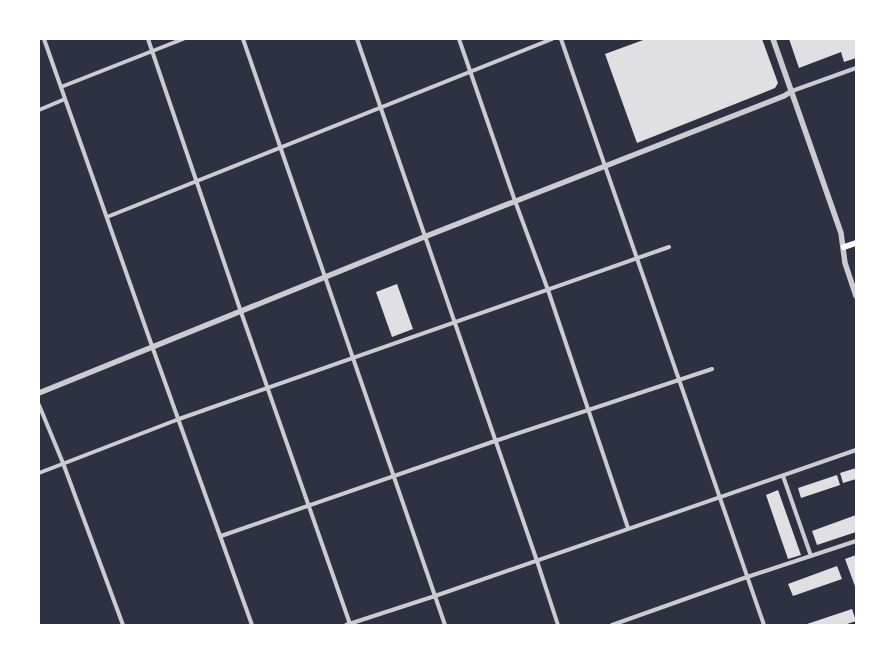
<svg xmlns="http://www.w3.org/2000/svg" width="895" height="664" viewBox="0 0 895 664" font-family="Manrope,sans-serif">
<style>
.building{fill:#e0e0e3}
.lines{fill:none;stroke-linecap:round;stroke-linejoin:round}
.minor{stroke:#caccd0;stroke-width:4}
.tertiary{stroke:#caccd0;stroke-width:5.5}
.secondary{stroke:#fff;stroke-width:6}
</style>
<rect width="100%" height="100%" fill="#2d3142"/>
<path class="building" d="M646,39H762L778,83L775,88L637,143L605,54Z
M789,39H856V58L844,62L841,52L799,68Z
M397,284L413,329L392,337L376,292Z
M856,468V479L843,483L840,473Z
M837,475L840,485L801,498L798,488Z
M778,490L801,555L788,559L766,495Z
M856,515V532L817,545L812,531Z
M856,555V589L845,559Z
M837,566L842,579L793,596L788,584Z
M852,609L856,621L844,625H804Z"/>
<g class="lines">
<path class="minor" d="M44,39L152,346L252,625
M148,39L241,312L350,624
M243,39L445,625
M357,39L537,561L558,625
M459,39L515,201L548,290L628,528
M561,39L764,625
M61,87L183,39
M792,91L856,68
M39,110L65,99
M107,217L552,39
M39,405L63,463L123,625
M39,473L179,419L669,247
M783,476L811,556
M221,536L495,441L712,369
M346,625L435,596L856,450
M612,625L747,577L856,541"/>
<path class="tertiary" d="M773,39L841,233L845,263L856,296
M39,393L424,237L784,96L792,91"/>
<path class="secondary" d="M844,247L856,243"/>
</g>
<rect width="895" height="664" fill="none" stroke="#ffffff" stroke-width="80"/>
</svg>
